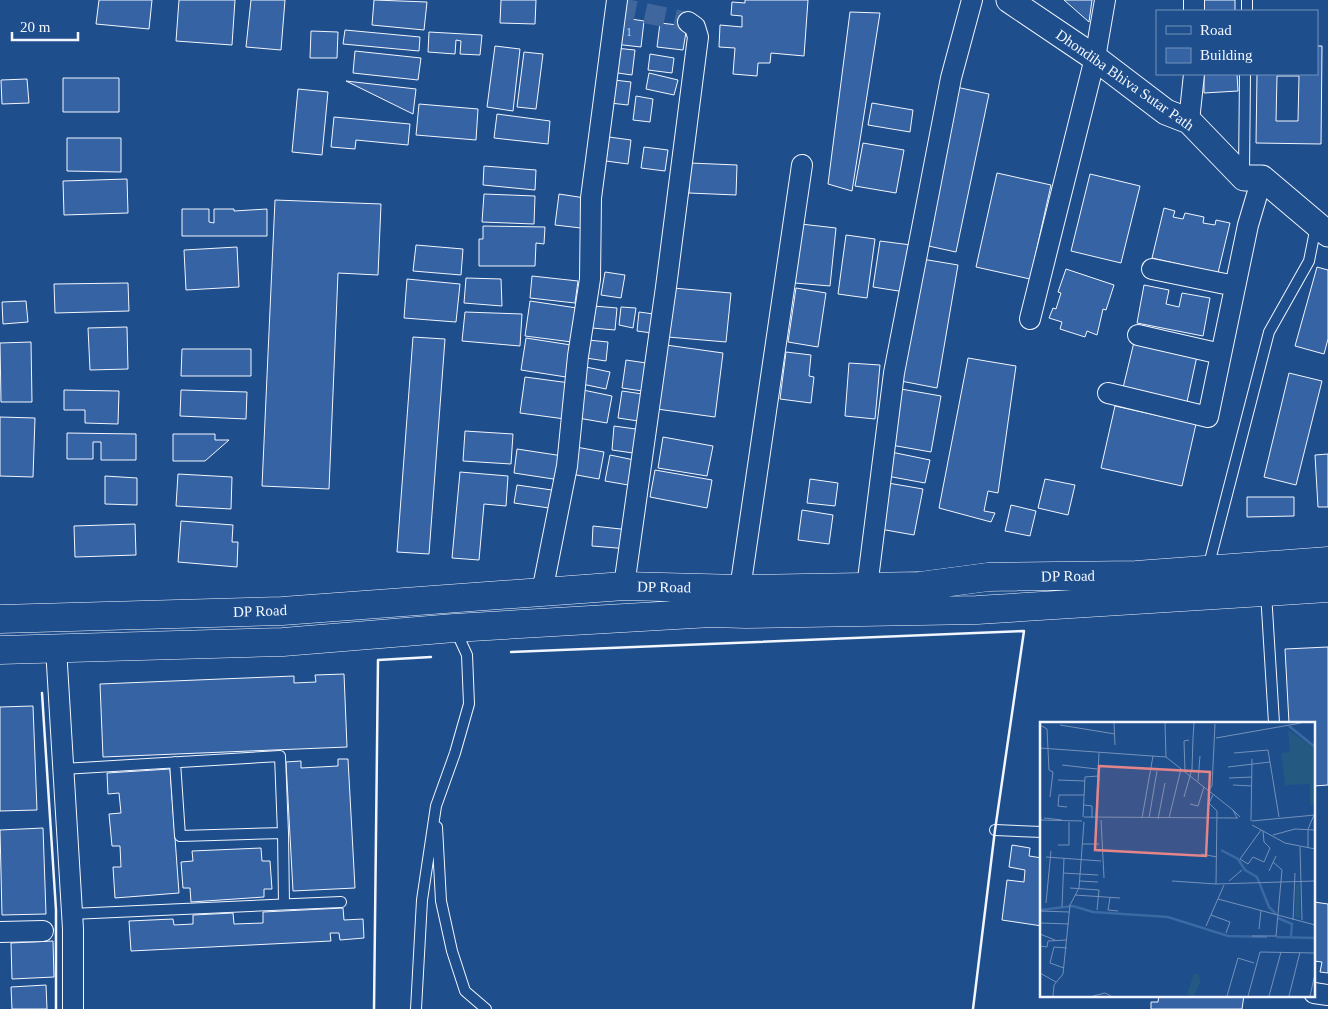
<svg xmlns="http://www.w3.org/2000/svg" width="1328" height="1009" viewBox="0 0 1328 1009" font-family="Georgia,serif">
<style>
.building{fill:#3563a3;stroke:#f2f6ff;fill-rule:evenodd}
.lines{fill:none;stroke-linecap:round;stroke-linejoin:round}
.minor-tunnel{stroke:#3f679d;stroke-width:20;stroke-dasharray:20 10;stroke-linecap:butt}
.service-casing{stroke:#f2f6ff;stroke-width:12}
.minor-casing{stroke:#f2f6ff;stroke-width:22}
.tertiary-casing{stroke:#f2f6ff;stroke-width:27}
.secondary-casing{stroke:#f2f6ff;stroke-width:29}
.service{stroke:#1f4e8c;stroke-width:10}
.minor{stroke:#1f4e8c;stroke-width:20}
.tertiary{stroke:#1f4e8c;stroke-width:25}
.secondary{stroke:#1f4e8c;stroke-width:28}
.wall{stroke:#f2f6ff;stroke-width:2.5}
.labels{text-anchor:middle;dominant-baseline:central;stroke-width:4;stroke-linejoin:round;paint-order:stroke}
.number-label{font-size:12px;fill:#c3d1e8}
.street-label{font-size:15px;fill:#f2f6ff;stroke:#1f4e8c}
.inset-river{fill:none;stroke:#3b69a3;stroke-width:2.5}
.inset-road{fill:none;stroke:#7391ba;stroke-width:1}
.view{fill:#e38589;fill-opacity:0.15;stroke:#e38589;stroke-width:2.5}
.inset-edge{fill:none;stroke:#f2f6ff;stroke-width:2.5}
</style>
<rect width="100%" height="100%" fill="#1f4e8c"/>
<path class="building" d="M99,0H152L149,29L96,24Z
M179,0H235L232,45L176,41Z
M251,0H285L281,50L246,47Z
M374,0L427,2L424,30L372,25Z
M501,0H536L535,24L500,23Z
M745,0H808L804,56L771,53L770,63H758L757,76L733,74L735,48L719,47L720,25L742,27V16L731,15L732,2L745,3Z
M1064,0H1092L1089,22Z
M1202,0H1235V11H1202Z
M850,12L880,13L852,191L828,184Z
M618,17L644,21L641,47L614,44Z
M660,23L687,26L683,50L657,47Z
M345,30L420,37L419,51L343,44Z
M311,31L338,32L337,58H310Z
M429,32L482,35L480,55L460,54L461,41L456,40L455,54L428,52Z
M495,46L520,49L513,111L487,107Z
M1317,46H1322L1321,144L1256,143L1257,74H1317ZM1277,76H1299L1298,121H1276Z
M615,48L635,50L632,75L611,72Z
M355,51L421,58L418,80L353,73Z
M524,52L543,54L536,109L517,107Z
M650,54L674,58L672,73L648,70Z
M649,73L678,80L674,95L646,89Z
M1204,74H1237L1238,91L1204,93Z
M63,78H119V112H63Z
M27,79L29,103L2,104L1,80Z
M614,80L631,82L628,105L610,103Z
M346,81L416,89L413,114Z
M956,87L989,94L956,252L924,245Z
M298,89L328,92L322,155L292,152Z
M636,96L653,99L650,122L633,120Z
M872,103L913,110L910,132L868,125Z
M419,104L478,109L476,140L416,135Z
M497,114L550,121L548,144L494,138Z
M334,117L410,124L408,145L356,140L355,149L331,147Z
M609,137L631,140L628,164L606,161Z
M67,138H121V172L67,171Z
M863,143L904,150L896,193L855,186Z
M644,147L668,150L665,171L641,168Z
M690,163L737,165L736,195L689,193Z
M484,166L536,170L535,190L483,185Z
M997,173L1051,185L1030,279L976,267Z
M1090,174L1140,186L1121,263L1071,251Z
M127,179L128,213L64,215L63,181Z
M484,194L535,196L534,224L482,222Z
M559,194L585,198L581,228L555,225Z
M275,200L381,204L378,275L338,273L329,489L262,486Z
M1164,208L1175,211L1173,217L1183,219L1185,213L1204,217L1203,223L1215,225L1216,220L1230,223L1218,273L1152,258Z
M182,209H209V222L214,223V209H234V211L267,209V236H182Z
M801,224L836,228L830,286L795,283Z
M483,226L545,227L544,244L536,243L535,266H479V239H483Z
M846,235L875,239L867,298L838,294Z
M880,241L911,245L905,292L873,287Z
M416,245L463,249L461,275L413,271Z
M237,247L239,287L186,290L184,250Z
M922,259L958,265L937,388L901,381Z
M1317,267L1328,270V339L1324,354L1295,346Z
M1066,269L1114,285L1106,310L1103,309L1097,335L1087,331L1085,337L1060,329L1062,322L1049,318L1053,308L1056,309L1061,293L1058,292Z
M605,272L625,275L621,298L601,295Z
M532,276L578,281L575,303L530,298Z
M466,278L501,279L502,306L464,303Z
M407,279L460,284L456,322L404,318Z
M128,283L129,311L55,313L54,284Z
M1144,285L1169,290L1166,304L1179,307L1182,293L1210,298L1203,336L1137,323Z
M673,288L731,293L726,342L668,337Z
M796,288L826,293L818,347L788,342Z
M26,301L28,322L3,324L2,302Z
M530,301L577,308L572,342L525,336Z
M594,306L617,308L615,330L592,328Z
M621,307L636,308L633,328L619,325Z
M465,312L522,314L520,346L462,341Z
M639,312L661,315L659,334L637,331Z
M127,327L128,369L90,370L88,328Z
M413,337L445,339L429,554L397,552Z
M526,338L571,345L566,377L521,370Z
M588,340L608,342L606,361L586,358Z
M31,342L32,402H1L0,343Z
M1134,342L1197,356L1187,402L1123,388Z
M666,345L723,353L715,417L657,409Z
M182,349H251V376H181Z
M786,352L811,355L809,376L814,377L811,403L780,399Z
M968,358L1016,366L998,493L988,491L984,511L995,513L991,522L939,508Z
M626,360L653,364L649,392L622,388Z
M849,363L880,365L875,419L845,416Z
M586,367L610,372L606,389L582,384Z
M1289,373L1322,381L1296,485L1264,477Z
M525,377L570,383L565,419L520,413Z
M901,389L941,396L931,452L891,445Z
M64,390L119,391L118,424L85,423V410H64Z
M181,390L247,392L246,419L180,416Z
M583,390L612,396L607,423L578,418Z
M622,391L649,395L645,422L618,418Z
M1115,406L1196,424L1182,486L1101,468Z
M0,417L35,418L33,477L0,476Z
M614,426L643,430L640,454L612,450Z
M465,431L513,434L511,464L463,461Z
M67,433L136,434V460H101V442H93V459H67Z
M173,434H215V440H229L205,461H173Z
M663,437L713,446L707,476L658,468Z
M576,447L604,452L599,479L571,474Z
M517,449L563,456L560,480L514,473Z
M891,452L930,460L925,483L887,476Z
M1328,454V507H1318L1315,455Z
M610,455L639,461L634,486L605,481Z
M655,470L712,480L707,508L650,497Z
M460,472L508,476L506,506L484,504L479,560L452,558Z
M178,474L232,477L231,509L176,506Z
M105,476L137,478V505L105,504Z
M810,479L838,483L835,506L807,503Z
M1045,479L1075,485L1068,515L1038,508Z
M888,483L923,489L914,535L880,529Z
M517,485L552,490L549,508L514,503Z
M1247,497H1294V516L1247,517Z
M1011,505L1036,511L1030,536L1005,531Z
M802,510L833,515L829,544L798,540Z
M181,521L233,525L232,542H238L237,567L178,562Z
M135,524L136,555L75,557L74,526Z
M593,526L630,530L629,549L592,546Z
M1328,647V785L1314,786V723H1289L1285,649Z
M344,674L347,747L103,757L100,684L294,676V683L316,682L315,675Z
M33,706L37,810L0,811V707Z
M338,759H348L355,888L293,891L286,762L301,761V768L338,766Z
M170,769L179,893L115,898L113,867H121L120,846H112L109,814L121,813L119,793L108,794L107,773Z
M43,828L46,914L2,915L0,830Z
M1012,845L1030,848L1029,856L1042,858V926L1002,920L1007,880L1024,882L1025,870L1009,867Z
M261,848L262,861H270L272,889H264V897L191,902L190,888H183L181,862L193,861L192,851Z
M1314,902L1328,904V973L1320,972L1322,962L1314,961Z
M343,908L344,920L363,919L364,938L340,940L339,933H330L331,941L131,951L129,921L173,919L174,925L193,924V915L233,913L234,924L263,923V912Z
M53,941L54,977L12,979L11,943Z
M46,985L47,1009H12L11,987Z
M1159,995H1244L1242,1009H1151V1002H1158Z"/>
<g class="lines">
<path class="minor-tunnel" d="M616,7L688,22"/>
<g class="service-casing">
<path id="service" d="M1247,11V0
M1244,172L1245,74
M1208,568L1269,332L1309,261L1316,226
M1266,593L1274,723
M63,769L280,756L283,833L180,836L175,762
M437,827L441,901L452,951L465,991L486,1009
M995,830L1042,832
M283,833L284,904
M71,914L341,902
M416,1009L422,900L436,806L455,753L469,704L467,655L456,631"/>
</g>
<g class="minor-casing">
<path id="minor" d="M1194,0V11
M1189,121L1194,74
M1152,269L1235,286
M1030,319L1095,58L1105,0
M1138,335L1221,354
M1108,393L1208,417L1248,225L1262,178
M624,586L666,287L698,37L695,27L688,22
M867,587L894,373L951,78L972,0
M740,589L802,165
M542,592L567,466L578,356L590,279L591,198L617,0
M56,648L73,929V1009
M0,932L43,931
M1314,993L1328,995"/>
</g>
<g class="tertiary-casing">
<path id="tertiary" d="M1009,0L1095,58L1166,112L1189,121L1244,178H1262L1328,234"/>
</g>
<g class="secondary-casing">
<path id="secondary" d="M0,619L282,611L624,586L740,589L920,586L988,577L1136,575L1328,561
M0,650L283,642L454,628L711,613L746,614L977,610L1328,588"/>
</g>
<use href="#service" class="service"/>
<use href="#minor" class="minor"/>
<use href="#tertiary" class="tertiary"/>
<use href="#secondary" class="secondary"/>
<path class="wall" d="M511,652L1024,631L995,830L973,1009
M42,693L56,910V1009
M374,1009L378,660L431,657"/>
</g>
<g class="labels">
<g class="number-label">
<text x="629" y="32">1</text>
</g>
<g class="street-label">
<text transform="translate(1125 80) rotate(35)">Dhondiba Bhiva Sutar Path</text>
<text transform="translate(1068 576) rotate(-1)">DP Road</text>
<text transform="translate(664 587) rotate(1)">DP Road</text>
<text transform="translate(260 611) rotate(-2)">DP Road</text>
</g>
</g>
<g transform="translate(1040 722)">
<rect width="275" height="275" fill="#1f4e8c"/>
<path d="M248,8L275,26V83H270V62L245,63L241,31L250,30ZM259,162L260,195L255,196L256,163ZM154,252L159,253L160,260L154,274H151L147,272Z" fill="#245a82"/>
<path class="inset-river" d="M249,4L275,25M181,128L198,137L205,148L217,155L229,185L236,192M1,188L33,184L53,190L128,195L188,214L227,215M238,196L252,202L251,214M236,215L275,216"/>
<path class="inset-road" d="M74,1L75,23M125,1L126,35M0,3L7,7L9,48L13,50L10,75M20,3L75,12M153,16L154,1M176,16L261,1M0,26L126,35L193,88M194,31L228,28L239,95M22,43L57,47M188,45L230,40M145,50L144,19L149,18M189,56L212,55M18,58L45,59M158,59L160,34M193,63L212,64M168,69L172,64L175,2M173,73L169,81L177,89L176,162L275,159M144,75L152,47L153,16M150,82L158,84L164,65M0,83L1,99M44,83L52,84V96M27,85L18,84L19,73H44M43,95L45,55L58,54L59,31M44,95L198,96M56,95L58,54M4,96L22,98M102,96L113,34M109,96L117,49M129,96L141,47M197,96L193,88L200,95M118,97L125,61M0,98L42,99M61,98L64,156M211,99L212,37M212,99L275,93M212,103L245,121L275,127M221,108L200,137L208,142L213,135L224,140L230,126L224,120L223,109M233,113L255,107L275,108M42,122H59M18,123H29V100M260,125L262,198M268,126V107L274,93M161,132L177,135M6,135L61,139M229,149L236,134M23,151L58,153M40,159L58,160M132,159L176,162M189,159L202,148M30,166L59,168L57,188M35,173L80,176M70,176L68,188L78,189M178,177L275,203M6,181L11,129M22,185L24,136M0,189L29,190M171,193L190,200L186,211M253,198L255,151M0,201L29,202M166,204L184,163M219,207L221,188M0,212L15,218M212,214H236L242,148L233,140M0,224L7,225L8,219L27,218M24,246L10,241L14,225L27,226M0,251L16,260M13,274L14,263L23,252L30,183L39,166L44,100M53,274L65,271L71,274M187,274L198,236L214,241M208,274L220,230L275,231M229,274L241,230M249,274L260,230M270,274L275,252"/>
<path class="view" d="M59,44L170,50L166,134L55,128Z"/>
<rect width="275" height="275" class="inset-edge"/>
</g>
<rect x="1156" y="10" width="162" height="65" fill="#1f4e8c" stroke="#7391ba"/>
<rect x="1166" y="26" width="25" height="8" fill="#1f4e8c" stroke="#7391ba"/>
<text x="1200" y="35" font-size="15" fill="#f2f6ff">Road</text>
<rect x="1166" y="48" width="25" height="15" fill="#3563a3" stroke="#7391ba"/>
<text x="1200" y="60" font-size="15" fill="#f2f6ff">Building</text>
<path d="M12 32v8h66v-8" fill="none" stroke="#f2f6ff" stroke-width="2.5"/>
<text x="20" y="32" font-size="15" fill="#f2f6ff" stroke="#1f4e8c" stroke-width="4" paint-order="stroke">20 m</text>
</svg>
